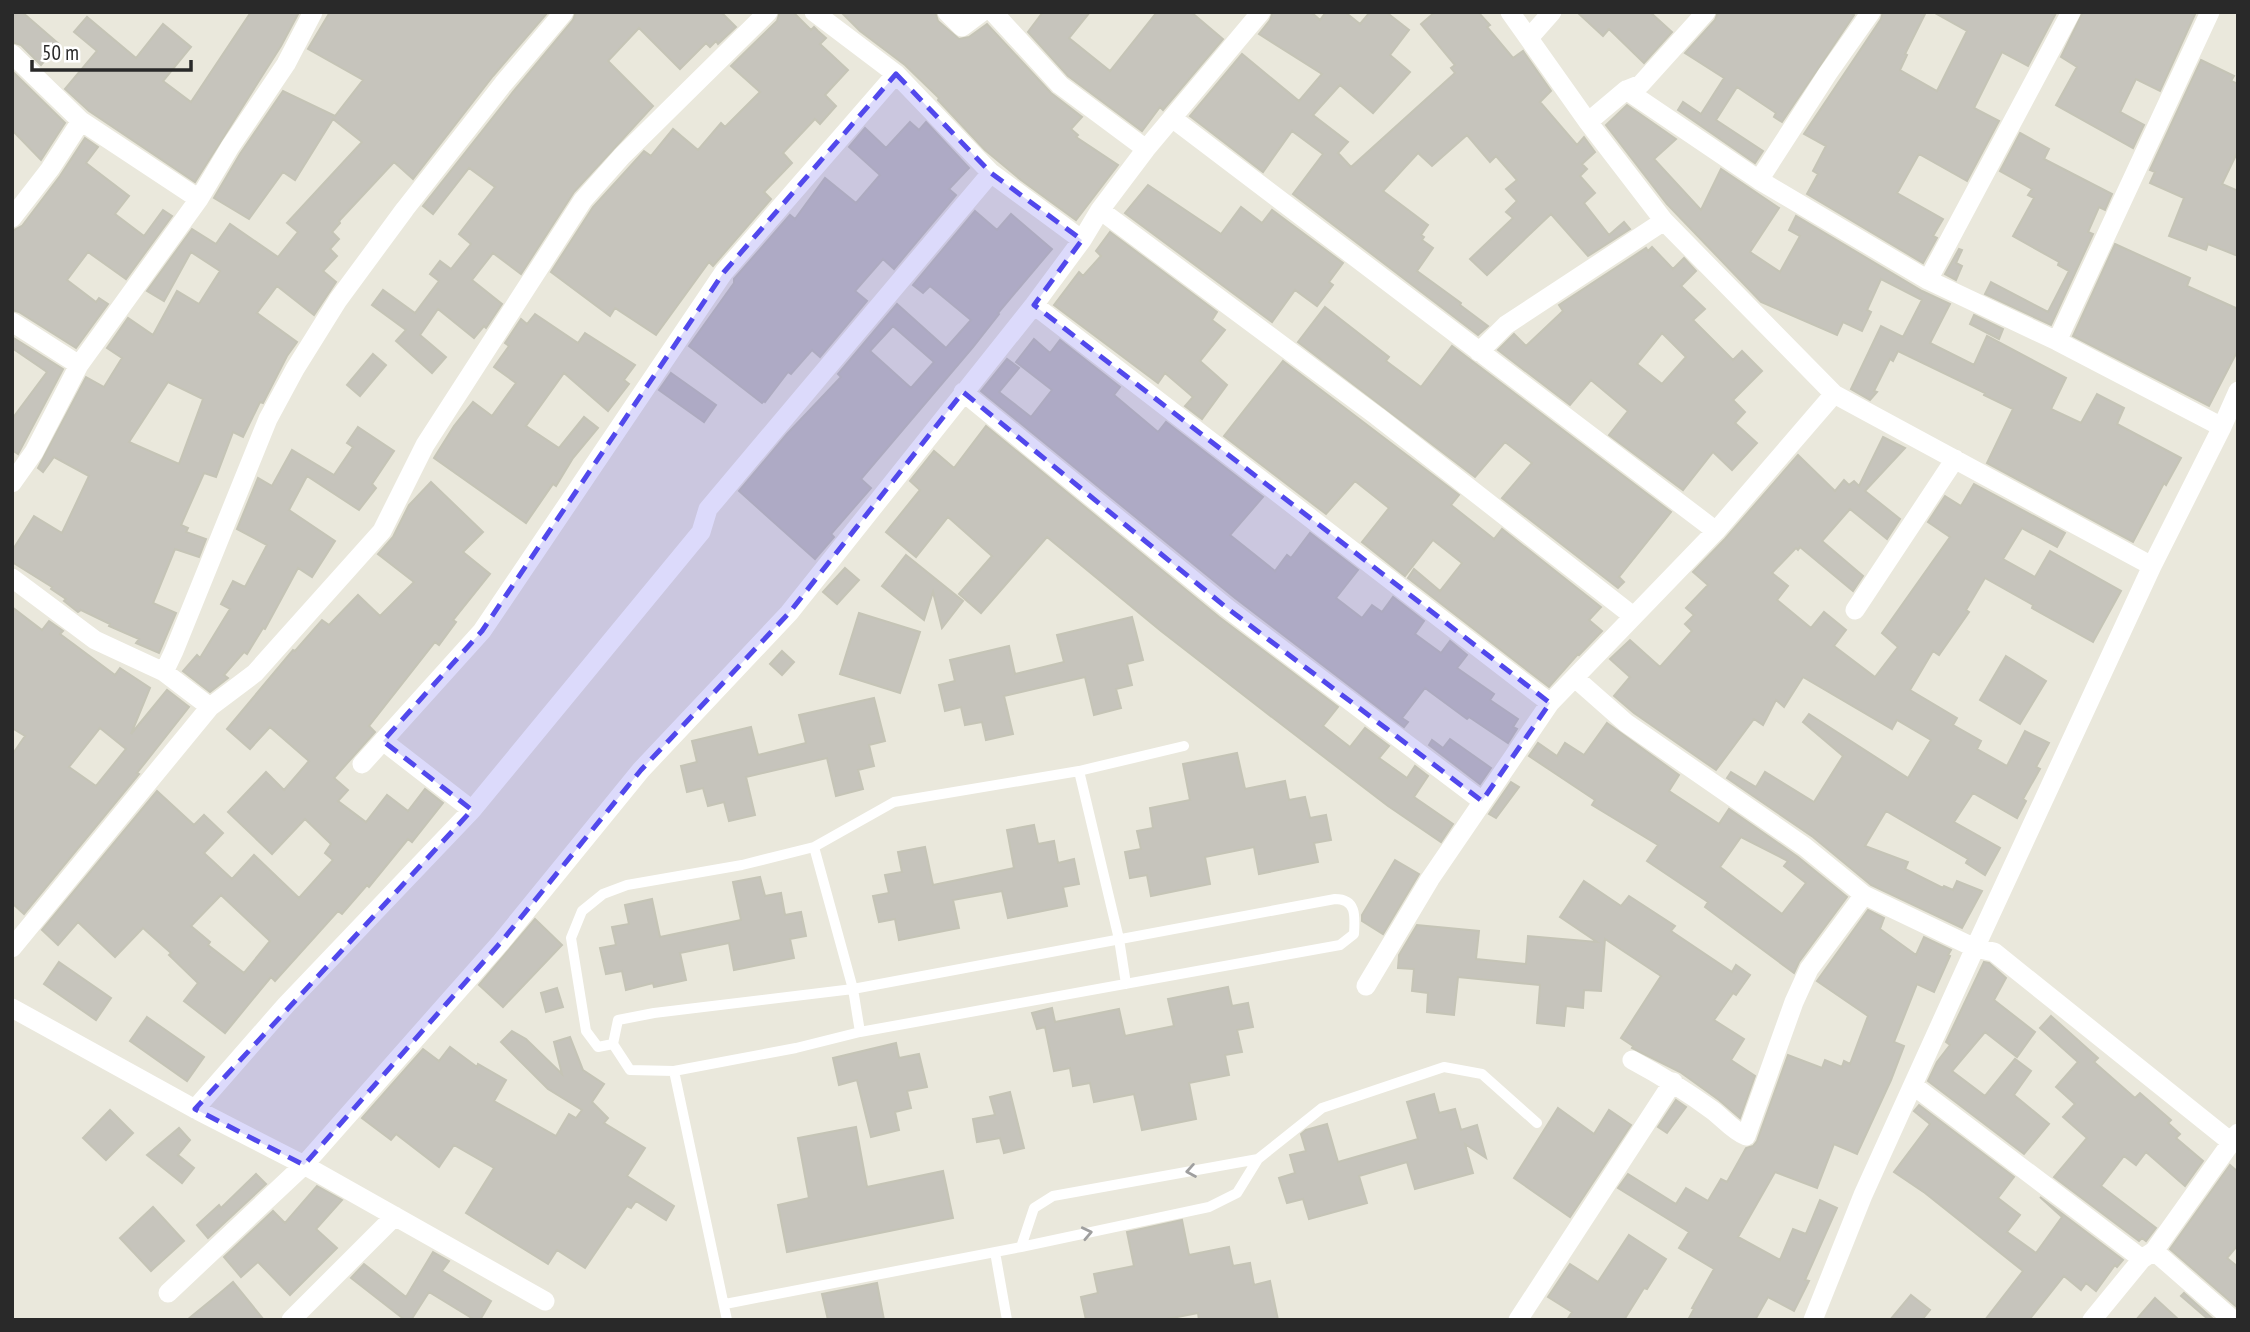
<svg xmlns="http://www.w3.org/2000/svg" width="2250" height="1332" viewBox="0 0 2250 1332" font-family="'PT Sans Narrow',sans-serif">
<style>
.building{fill:#c6c4bc;stroke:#c5c4b6;stroke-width:2;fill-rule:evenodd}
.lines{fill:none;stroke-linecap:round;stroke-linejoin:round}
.service{stroke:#fff;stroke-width:10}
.minor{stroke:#fff;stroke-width:19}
.oneway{stroke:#9f9f9f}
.marked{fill:#5148ec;fill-opacity:0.2;stroke:#5148ec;stroke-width:5;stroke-dasharray:14 9;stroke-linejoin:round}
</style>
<rect width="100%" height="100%" fill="#eae8dc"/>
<path class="building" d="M12,12H22L59,44L41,65L21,45L12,42Z
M251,12H295L298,14L281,46L195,182L89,111L65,89L97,51L74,32L87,17L136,58L163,24L191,47L163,81L191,102Z
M330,12H548L493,76L413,179L394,162L339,221L340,223L332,232L339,239L330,249L337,256L323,271L336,282L314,315L277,286L257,313L297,342L287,356L263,403L260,402L243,437L233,432L216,477L204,473L181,525L188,528L186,532L206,539L199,557L175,549L153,603L176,613L159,653L136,643L139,639L109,626L110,624L81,610L78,612L64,601L66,599L51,589L52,587L12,562V551L34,516L62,533L89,476L54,457L43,472L38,468L86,377L104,387L122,358L107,348L128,318L153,335L177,291L199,304L220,271L191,252L164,301L147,291L192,229L216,244L230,224L278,257L298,232L287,223L362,142L333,119L295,180L283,172L249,219L214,198L240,154L283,91L335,116L363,80L308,49ZM168,382L203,399L179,464L129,442Z
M576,12H721L736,27L718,44L716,41L710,47L706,43L680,69L639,28L608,61L653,106L574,192L521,274L493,253L472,280L502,304L486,328L484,326L474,338L438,309L420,335L446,357L432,373L396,341L406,330L372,305L383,290L415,313L439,281L430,274L440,261L451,269L471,244L459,234L495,187L469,168L433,214L423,206L513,92L573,20Z
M780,12H793L811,30L814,27L818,31L826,38L820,44L848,70L825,95L836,106L820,124L815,119L783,153L792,163L764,192L771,199L713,266L709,262L656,335L615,308L610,316L551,272L593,207L644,151L651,156L673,129L698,150L721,123L725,127L760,92L731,66L777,21Z
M841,12H935L938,21L959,39L969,37L987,24L1051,93L1082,117L1071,129L1078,135L1076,137L1118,165L1076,220L1021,180L985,150L938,100L939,98L905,65L860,31Z
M1043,12H1090L1069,38L1110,71L1157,12H1191L1223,39L1163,110L1160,107L1142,131L1068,76L1028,32Z
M1273,12H1311L1320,20L1326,12H1345L1360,24L1370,12H1386L1409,30L1390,55L1410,72L1373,113L1340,85L1313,115L1348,142L1338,153L1351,167L1455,73L1451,68L1455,65L1421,24L1435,12H1478L1490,25L1487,27L1513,58L1523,51L1551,91L1540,102L1577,145L1584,137L1595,152L1582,164L1587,169L1580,176L1595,193L1584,203L1609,235L1624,222L1630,229L1588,256L1551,214L1487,275L1470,259L1513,218L1506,212L1517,201L1506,189L1517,180L1496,156L1490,162L1467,135L1432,166L1418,153L1383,191L1428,225L1421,235L1424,237L1422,240L1433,248L1417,271L1461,303L1460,305L1488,326L1478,335L1293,194L1323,154L1292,131L1263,172L1190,116L1242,54L1299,101L1322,74L1259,34L1270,20Z
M1577,12H1650L1672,32L1644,63L1609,29L1603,36Z
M1718,12H1849L1854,15L1782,122L1774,117L1776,113L1737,87L1716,120L1763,151L1755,163L1678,110L1683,102L1701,114L1724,78L1685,53L1715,20Z
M1883,12H1926L1905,54L1907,55L1900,70L1937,91L1967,31L1933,12L2056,13L2028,66L2002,52L1974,108L1999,121L1967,181L1919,154L1899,190L1897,193L1943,219L1933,236L1937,238L1923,263L1807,194L1818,174L1813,171L1826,146L1804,134L1881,19Z
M2083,12H2196L2160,91L2136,79L2120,112L2144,125L2133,148L2056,105L2077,67L2061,57Z
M2201,60L2234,76L2231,81L2238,84V151L2222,184L2238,191V256L2208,244L2206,250L2169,236L2184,198L2150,183L2155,172L2150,170Z
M12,71L65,123L41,160L12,130Z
M1627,105L1676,139L1654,159L1701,210L1721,169L1779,208L1750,252L1780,272L1800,236L1789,230L1796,216L1922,291L1950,304L1930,343L1974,365L1987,336L2066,378L2051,409L2081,423L2097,394L2124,408L2117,424L2181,458L2166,485L2164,483L2133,542L1987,463L2013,409L1984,395L1985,393L1898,351L1893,361L1890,359L1874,391L1877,392L1870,400L1851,389L1881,326L1903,337L1922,300L1881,279L1867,310L1871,312L1862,331L1843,322L1837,335L1761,302L1667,204L1606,125Z
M910,122L919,130L926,122L969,168L949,189L956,195L894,269L883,259L855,291L867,301L820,357L812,350L791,374L788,372L765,402L764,401L762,403L689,346L734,283V279L790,215L795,219L825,178L856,203L880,175L849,147L865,128L886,148Z
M2020,133L2049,149L2044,159L2112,194L2105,210L2099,207L2088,232L2093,234L2051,325L1985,294L1991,282L2048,312L2069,271L2058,265L2059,262L2013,236L2034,198L2028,195L2032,189L2000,171Z
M85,138L98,147L86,163L129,196L115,214L144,236L163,210L172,216L126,279L88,252L67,280L96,302L99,298L108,304L76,348L19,312L12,310V231L22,226L60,176Z
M1148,185L1221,234L1241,207L1262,223L1272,210L1343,263L1329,282L1333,285L1317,306L1295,290L1272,322L1125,213Z
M975,211L997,230L1011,214L1052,249L998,313L999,314L973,347L861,479L871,488L831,534L834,537L815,559L739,491L787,434L841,377L838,374L897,304L946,348L971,320L930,286L923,293L913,285ZM893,326L934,362L911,388L870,351Z
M1110,232L1217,312L1212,320L1225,330L1200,361L1227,385L1202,419L1185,406L1193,397L1165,373L1158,383L1054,305L1079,272L1083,276L1101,256L1096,251Z
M2115,244L2190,278L2187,286L2238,309V350L2209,406L2073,336Z
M1652,247L1673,269L1684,258L1696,271L1681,286L1705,309L1693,320L1733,360L1742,351L1762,371L1733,400L1745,412L1735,423L1757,443L1732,470L1713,452L1683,490L1609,435L1628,411L1591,380L1570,405L1498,350L1514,334L1526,346L1563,311L1559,305L1646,248L1648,251ZM1662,333L1686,357L1662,384L1637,364Z
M1959,249L1962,250L1956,263L1962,266L1956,280L1945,274Z
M1325,307L1389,357L1386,361L1421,387L1452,346L1671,512L1619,577L1624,582L1618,588L1502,498L1532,463L1505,442L1475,477L1298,342Z
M535,314L578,343L585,333L635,365L624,380L629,384L608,411L564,373L526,426L559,448L584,417L598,428L573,458L556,486L553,484L526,523L434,458L454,426L473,402L492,416L516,383L494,367L509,346L505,343L521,319L527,324Z
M1974,315L2003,329L1999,339L1970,324Z
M12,337L63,369L18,454L12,450V419L47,372L12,348Z
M1034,339L1050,353L1060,340L1120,387L1114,395L1158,432L1166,422L1263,497L1230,535L1275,571L1287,555L1291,558L1310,533L1358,570L1336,598L1362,618L1372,605L1382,612L1393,597L1424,621L1415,634L1441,653L1450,641L1467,655L1457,668L1494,694L1490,700L1518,719L1513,727L1517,729L1508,743L1469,717L1467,719L1425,688L1402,718L1408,722L1404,727L1235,598L981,391L1007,359L1019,368L999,392L1031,417L1052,390L1016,362Z
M373,354L386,365L360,396L347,385Z
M1283,361L1459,495L1451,505L1494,539L1502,529L1601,607L1589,620L1602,631L1579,655L1578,654L1549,687L1408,578L1414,569L1440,591L1462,563L1433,540L1405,576L1362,542L1389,508L1355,481L1326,514L1224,436Z
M671,373L716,405L704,422L659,390Z
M986,426L1219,617L1338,707L1323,726L1350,747L1365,728L1389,746L1379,758L1407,778L1415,766L1428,776L1414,797L1453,824L1441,842L1388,806L1264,711L1161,631L1047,537L981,613L959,594L992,556L948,517L916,557L886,532L920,490L910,481L934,451L954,468Z
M358,427L394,451L372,484L376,488L359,510L307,476L289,510L335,541L312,577L298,568L265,629L263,628L247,654L244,652L224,675L228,678L210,692L183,671L197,655L200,658L230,609L221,604L233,581L245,587L267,545L237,529L258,478L272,486L292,450L334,475L353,447L347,443Z
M1883,437L1905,448L1865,491L1900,519L1887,539L1850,509L1822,541L1863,576L1853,591L1800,547L1798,550L1796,548L1772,573L1788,586L1777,600L1811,628L1824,612L1846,630L1834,646L1875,677L1898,647L1882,633L1950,537L1928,522L1945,496L1961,506L1974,484L2065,533L2057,547L2022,528L2003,559L2035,577L2050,551L2121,591L2093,642L2032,608L2033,605L1985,578L1966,610L1969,612L1939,655L1933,651L1910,690L1957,718L1953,725L1981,741L1977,749L2007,766L2025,731L2049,743L2036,767L2040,769L2023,799L2026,801L2017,818L1973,793L1954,822L2000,848L1985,875L1966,863L1968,859L1886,811L1865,846L1908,862L1905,869L1943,888L1944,886L1953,890L1957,881L1982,891L1962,928L1871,885L1813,837L1727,778L1731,772L1756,787L1765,772L1814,802L1843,756L1803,722L1809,714L1908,778L1931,740L1897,720L1892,729L1803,677L1784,707L1776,700L1763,725L1754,719L1716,770L1634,713L1614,696L1630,677L1610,659L1630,640L1660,667L1692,631L1685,624L1694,615L1686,608L1708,585L1693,572L1725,539L1798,455L1835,491L1844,480L1849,485L1854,481L1859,486Z
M431,482L483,532L463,552L490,574L453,620L456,622L439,645L435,642L369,726L375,732L334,778L348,790L338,801L366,822L387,795L408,811L425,789L443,803L412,842L408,839L369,887L367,885L342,914L338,911L275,981L271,977L225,1033L184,1001L198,983L169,955L171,953L143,928L115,957L78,922L58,945L42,930L157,791L194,825L204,815L223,833L204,853L232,879L254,855L299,898L333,860L325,853L331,844L305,819L272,854L228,812L266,772L284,790L309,761L270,727L250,749L227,729L293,650L295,651L322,620L329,625L358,595L380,616L414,582L378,554L393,537L409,505ZM221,895L270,941L244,973L208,945L210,942L191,926Z
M906,555L963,601L942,628L933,592L924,620L882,586Z
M845,568L859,580L837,604L823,592Z
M12,607L42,630L49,621L63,631L60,634L115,675L120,668L150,688L131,734L167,690L189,707L137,773L139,774L24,914L12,903V755L25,736L12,728ZM100,728L126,749L96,786L69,767Z
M859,613L920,632L900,693L840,674Z
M1132,617L1143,660L1127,664L1132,685L1116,689L1121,708L1094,715L1085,677L1004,696L1013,734L986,740L982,722L965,725L961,707L945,711L939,685L955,681L950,660L1009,646L1015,674L1064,662L1057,635Z
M782,651L794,662L782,675L770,664Z
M2006,656L2046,681L2020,724L1980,700Z
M874,698L885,741L869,745L874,766L858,770L863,789L836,796L827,758L746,777L755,815L729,821L724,802L708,806L703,788L687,792L681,766L697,762L692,741L751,727L758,755L806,743L799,715Z
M1607,723L1679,775L1669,791L1719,824L1729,809L1798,857L1847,897L1799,962L1794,973L1705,907L1708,902L1647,861L1658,845L1592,805L1595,800L1529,756L1538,743L1557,756L1565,743L1584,755ZM1741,837L1788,861L1784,866L1806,883L1782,914L1720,867Z
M1450,739L1491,768L1480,784L1429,745L1432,740L1443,748Z
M1237,753L1245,789L1285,781L1289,800L1305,797L1310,818L1326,815L1331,840L1314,843L1318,862L1259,874L1254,847L1205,857L1210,884L1151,896L1147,875L1130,878L1125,852L1141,849L1137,831L1153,828L1150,808L1190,800L1183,764Z
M1511,782L1519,787L1496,818L1489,814Z
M1034,825L1038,844L1054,841L1058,863L1074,859L1079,884L1063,887L1067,906L1008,918L1002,891L953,900L959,928L899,940L895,919L879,922L873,896L889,893L885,875L902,872L898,852L925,847L933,885L967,878L1014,868L1007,830Z
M1395,860L1419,874L1383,934L1362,921V915Z
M760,877L765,896L781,893L785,915L801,912L806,936L790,939L794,958L734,970L729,943L680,953L686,980L654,987L653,983L626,990L622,971L606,974L600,948L616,945L612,927L629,924L625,905L652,899L660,937L741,920L733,882Z
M1584,881L1621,906L1629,896L1675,926L1671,931L1732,972L1736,965L1750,975L1736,995L1733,993L1714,1020L1744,1039L1731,1060L1755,1076L1740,1118L1719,1100L1680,1072L1632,1048L1633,1046L1621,1038L1661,976L1605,939L1601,991L1584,990L1583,1008L1566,1006L1564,1026L1537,1023L1540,985L1458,977L1454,1015L1427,1012L1428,993L1412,991L1414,969L1398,968L1399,955L1417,925L1479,931L1476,959L1526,964L1528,936L1597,942L1560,917Z
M1868,910L1884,918L1880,929L1916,955L1924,937L1951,950L1948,955L1950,956L1934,992L1917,984L1894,1042L1904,1046L1891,1080L1857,1154L1834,1144L1817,1188L1775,1172L1738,1237L1780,1260L1793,1229L1806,1234L1820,1200L1837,1208L1805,1280L1809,1281L1794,1311L1768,1297L1755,1320H1688L1694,1309L1692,1308L1714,1269L1679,1248L1689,1232L1618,1188L1628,1174L1676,1204L1686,1188L1708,1201L1721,1179L1727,1182L1746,1148L1753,1146L1757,1141L1788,1055L1822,1068L1825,1060L1842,1067L1844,1061L1850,1064L1868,1016L1817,981Z
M535,919L562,945L503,1007L479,985Z
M59,962L111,998L96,1020L44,984Z
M1984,962L1989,963L2006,978L1994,1000L2035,1032L2017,1057L1985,1032L1952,1071L1985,1096L2015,1059L2031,1071L2014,1095L2049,1124L2024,1154L1928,1081L1937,1062L1950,1045L1946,1042Z
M1228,987L1232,1006L1248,1003L1253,1027L1237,1030L1242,1052L1225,1055L1229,1075L1189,1083L1196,1119L1142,1130L1134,1094L1094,1102L1090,1083L1073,1086L1070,1068L1054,1071L1045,1027L1037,1029L1032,1013L1052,1008L1055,1022L1119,1009L1125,1036L1174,1026L1168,999Z
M557,988L563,1007L546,1012L541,993Z
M2051,1016L2098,1058L2094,1062L2135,1098L2140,1093L2171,1120L2168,1123L2180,1134L2176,1138L2203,1161L2185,1186L2146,1152L2136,1165L2124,1156L2101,1186L2156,1228L2146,1241L2142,1238L2139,1241L2054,1177L2087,1138L2063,1117L2075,1104L2056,1087L2078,1062L2040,1028Z
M147,1017L204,1057L187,1081L130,1041Z
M512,1031L526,1039L562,1074L554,1042L570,1037L583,1070L604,1084L592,1102L608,1118L604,1123L645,1148L627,1176L674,1206L666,1220L636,1201L631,1208L627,1206L585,1268L557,1250L548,1264L466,1213L494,1168L454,1145L439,1167L396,1134L391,1140L362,1118L423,1049L439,1061L450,1047L477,1067L478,1064L506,1080L494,1101L556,1136L569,1114L576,1118L582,1110L548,1089L501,1042Z
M896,1043L899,1058L919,1054L927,1087L907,1091L911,1108L895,1112L899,1130L871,1137L857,1080L839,1085L833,1058Z
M1010,1092L1024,1148L1004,1153L1000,1138L977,1142L973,1119L995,1115L990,1097Z
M1434,1094L1439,1113L1455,1109L1461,1130L1477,1125L1486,1158L1465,1144L1473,1173L1415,1189L1407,1162L1359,1176L1367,1203L1309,1219L1303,1199L1287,1203L1279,1178L1295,1173L1290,1155L1306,1151L1301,1134L1306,1130L1327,1124L1338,1162L1418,1139L1407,1102Z
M1676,1100L1686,1107L1667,1133L1658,1127Z
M1919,1105L2014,1177L1998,1198L2020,1215L2007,1232L2036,1253L2062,1217L2040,1197L2123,1260L2117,1267L2115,1265L2096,1291L2086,1283L2081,1290L2064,1276L2029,1320H1985L2023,1271L1925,1193L1894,1172L1930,1124L1914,1111Z
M1558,1108L1594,1134L1609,1110L1631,1125L1570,1217L1514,1178Z
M110,1110L133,1133L106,1160L83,1138Z
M856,1127L867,1187L943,1171L953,1218L787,1252L778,1205L809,1198L798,1138Z
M179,1128L190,1140L178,1155L194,1168L182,1183L147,1155Z
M2230,1165L2238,1172V1245L2227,1258L2238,1267V1308L2170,1249Z
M256,1174L266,1184L208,1238L197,1225L219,1205L221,1208Z
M317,1186L342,1200L316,1229L337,1248L290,1295L258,1262L241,1277L224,1257L273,1211L285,1223Z
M153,1207L184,1241L151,1271L120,1238Z
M1182,1220L1189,1255L1229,1247L1233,1266L1250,1263L1254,1285L1270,1281L1278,1320H1199L1198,1313L1162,1320H1086L1081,1297L1098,1293L1094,1274L1134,1266L1127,1232Z
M1629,1235L1666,1259L1647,1289L1644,1288L1624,1320H1567L1572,1312L1548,1297L1570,1264L1598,1282Z
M433,1252L449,1261L442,1271L491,1301L480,1320H475L429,1292L411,1320H405L351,1278L364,1264L406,1297Z
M233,1282L264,1320H187L220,1293Z
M877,1283L884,1320H828L822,1294Z
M2184,1293L2214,1320H2209L2181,1296Z
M1911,1295L1930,1310L1922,1320H1890Z
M2155,1298L2179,1320H2136Z"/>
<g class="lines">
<path class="service" d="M1079,771L1119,939L1126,984
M814,847L853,989L860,1032
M1335,899C1357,899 1355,917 1354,934L1340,945L860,1032L796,1048L674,1071L630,1070L613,1044L618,1020L654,1013L853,989Z
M613,1044L598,1047L586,1031L571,938L582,911L603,894L627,885L742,865L814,847L894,802L1079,771L1184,746
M674,1071L727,1320
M1021,1247L1034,1208L1053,1196L1258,1159
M995,1252L1007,1320
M725,1304L1021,1247L1209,1207L1237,1193L1258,1159L1322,1108L1444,1067L1482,1074L1537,1123"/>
<path class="minor" d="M814,12L896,74L991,173L1082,240
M947,12L962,27L982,12
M993,12L1060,85L1146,149
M1510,12L1588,122L1664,221L1834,394L2152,566
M1529,38L1552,12
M12,54L81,121L199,199
M1626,90L1641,84L1706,12
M1172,118L1716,531
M1588,122L1626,90L1759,180L1928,280L2057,341L2222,427
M1759,180L1828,73L1871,12
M1100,210L1377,416L1633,616
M12,218L50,169L81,121
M1928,280L2071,12
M1034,305L1550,703
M12,322L79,365
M2057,341L2210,12
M1479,352L1506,325L1664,221
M963,392L1227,608L1482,801
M12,483L34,452L79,365L199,199L230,147L286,64L313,12
M12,578L95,640L164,672L210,707
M1855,610L1955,459
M164,672L174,651L268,419L295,369L338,300L405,209L503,84L564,12
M1575,678L1626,723L1805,847L1864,895L1975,948L1994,952L2231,1142
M383,741L472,810
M362,764L482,631L724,272L896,74
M12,948L210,707L255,673L382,531L425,445L583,200L622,156L768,12
M1366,986L1430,879L1550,703L1716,531L1834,394
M12,1008L195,1109L304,1165L545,1301
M1632,1060C1660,1075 1686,1091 1712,1110C1723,1118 1733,1131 1746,1136L1794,1002L1809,969L1864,895
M1914,1086L2142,1259
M195,1109L286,1005L472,810L701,532L708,509L991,173
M2154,1251L2233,1320
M168,1293L304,1165L501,942L641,770L789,613L1034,305L1082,240L1100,210L1146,149L1261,12
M291,1320L395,1216
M1518,1320L1673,1082
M1813,1320L1863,1195L1975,948L2152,566L2222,427L2238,391
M2092,1320L2142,1259L2154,1251L2238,1133"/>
</g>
<defs><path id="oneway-chevron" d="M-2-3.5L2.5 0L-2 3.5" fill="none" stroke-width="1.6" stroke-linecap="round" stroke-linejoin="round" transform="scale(1.75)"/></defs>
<g class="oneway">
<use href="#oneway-chevron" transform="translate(1191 1171) rotate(170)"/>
<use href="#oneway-chevron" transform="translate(1087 1233) rotate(-12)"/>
</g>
<path class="marked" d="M896,74L991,173L1082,240L1034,305L1550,703L1482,801L1227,608L963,392L789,613L641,770L501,942L304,1165L195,1109L472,810L383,741L482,631L724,272Z"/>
<rect width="2250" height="1332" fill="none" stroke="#292929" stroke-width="28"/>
<path d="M32 60v10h159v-10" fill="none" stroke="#292929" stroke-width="3.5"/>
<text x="42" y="60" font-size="21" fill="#292929" stroke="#ffffff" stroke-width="5" paint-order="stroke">50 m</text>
</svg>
